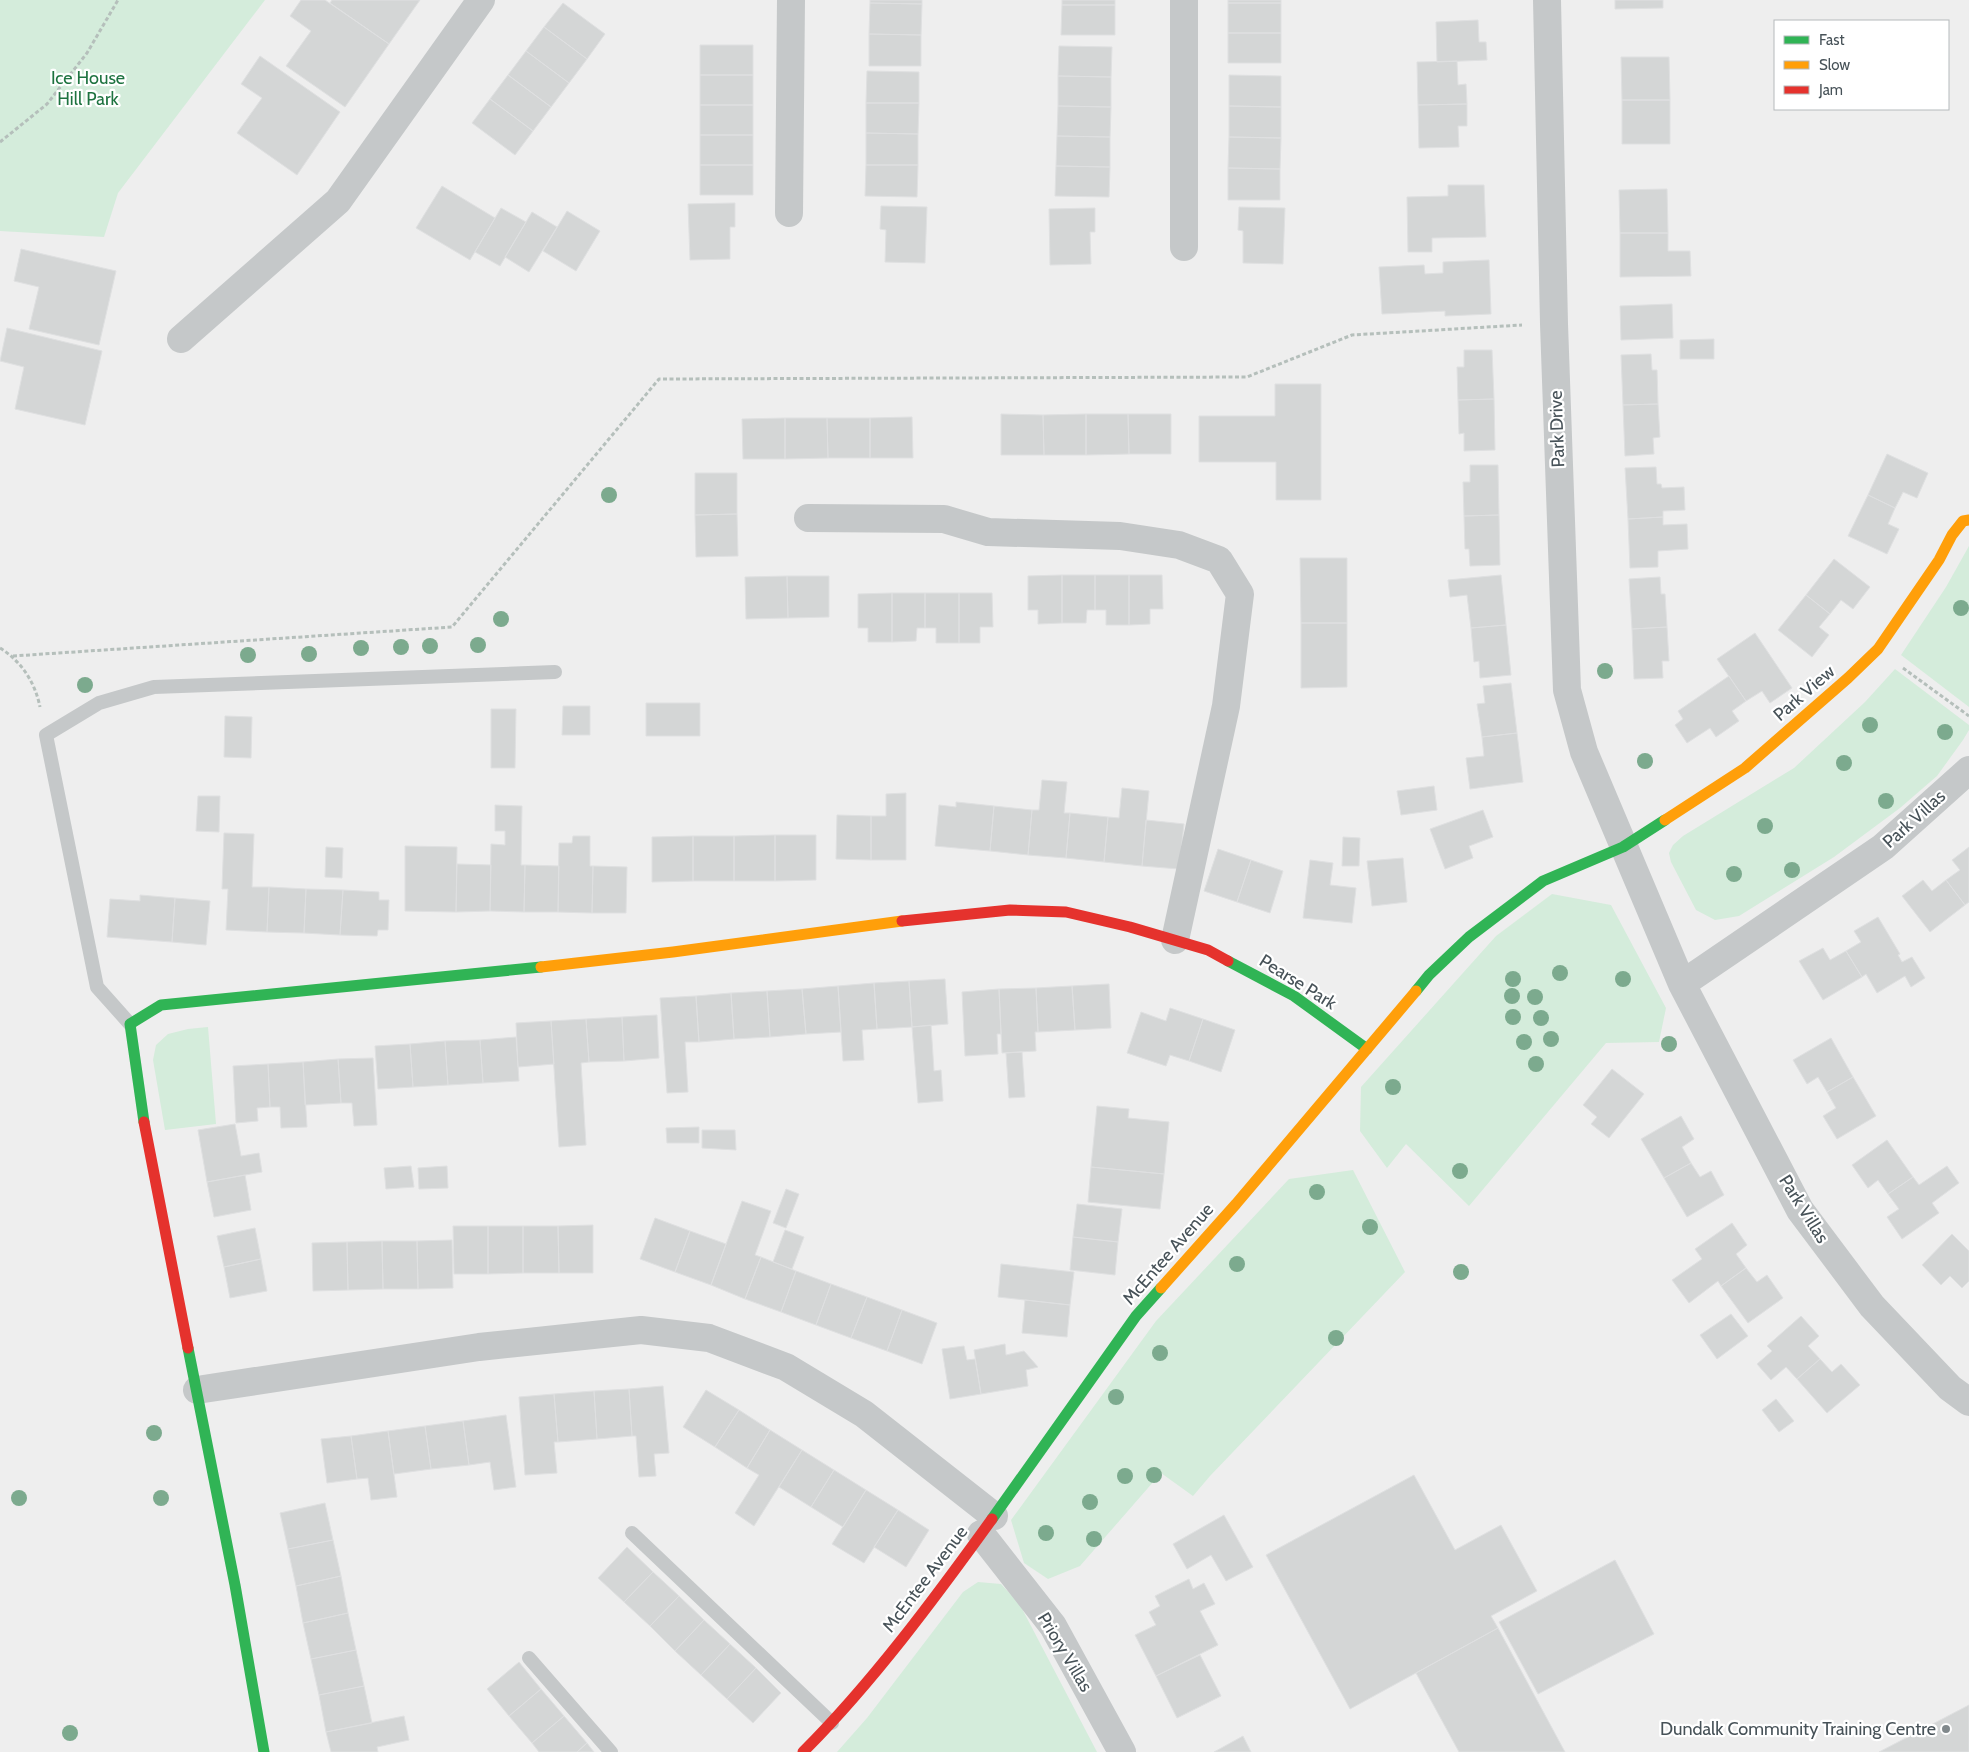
<svg xmlns="http://www.w3.org/2000/svg" width="1969" height="1752" viewBox="0 0 1969 1752" font-family="Cabin,sans-serif">
<style>
.green{fill:#d4ecdb}
.building{fill:#d4d6d6;stroke:#dfe0e1}
.lines{fill:none;stroke-linecap:round;stroke-linejoin:round}
.path{stroke:#b5bfbb;stroke-width:3;stroke-dasharray:4 2.5;stroke-linecap:butt}
.lane{stroke:#c5c8c9;stroke-width:14}
.street{stroke:#c5c8c9;stroke-width:28}
.fast{stroke:#30b455;stroke-width:11}
.slow{stroke:#ff9f0a;stroke-width:11}
.jam{stroke:#e5322d;stroke-width:11}
.tree{fill:#7caa8e}
.poi-dot{fill:#81898c;stroke:#fff;stroke-width:2}
.labels{text-anchor:middle;dominant-baseline:central;stroke-width:4.5;stroke-linejoin:round;paint-order:stroke}
.park-label{font-size:18px;fill:#1e7340;stroke:#fff}
.street-label{font-size:18px;fill:#475258;stroke:#fff}
.poi-label{font-size:18px;fill:#475258;stroke:#fff;text-anchor:end}
</style>
<rect width="100%" height="100%" fill="#eee"/>
<path class="green" d="M0,0H265L118,193L104,237L0,231Z
M1969,546V707L1901,655L1946,587Z
M1895,669L1969,725V730L1963,740L1937,776L1900,808L1834,857L1739,916L1715,920L1696,910L1671,862L1669,853L1673,845L1683,836L1794,768L1865,702Z
M1552,894L1611,905L1666,1008L1659,1042L1606,1043L1469,1206L1406,1144L1387,1168L1360,1131L1361,1087L1496,936Z
M208,1027L216,1124L165,1130L153,1060L156,1045L168,1034L188,1029Z
M1353,1170L1405,1272L1210,1476L1193,1496L1161,1473L1080,1566L1048,1579L1024,1563L1011,1520L1156,1321L1289,1179Z
M978,1582L1001,1584L1019,1603L1097,1752H837L867,1718L963,1592Z"/>
<path class="building" d="M301,0H325L389,44L345,107L286,66L311,31L290,16Z
M332,0H420L389,44L330,3Z
M870,0H922V4L870,3Z
M1062,0H1115V5H1062Z
M1228,0H1281V3H1228Z
M1615,0H1663V8L1615,9Z
M563,3L605,34L587,59L544,27Z
M870,3L922,4L921,35L869,34Z
M1228,3H1281V33H1228Z
M1062,5H1115V35H1061Z
M1478,20L1479,42H1486L1487,60L1437,62L1436,22Z
M544,27L587,59L569,83L526,51Z
M1228,33H1281V63H1228Z
M869,34L921,35V66H869Z
M700,45H753V75H700Z
M1059,46L1112,47L1111,77L1058,76Z
M526,51L569,83L551,107L508,75Z
M260,56L340,112L297,175L237,133L262,98L241,84Z
M1621,57H1669L1670,100H1622Z
M1457,61L1458,85L1466,84L1467,104L1418,105L1417,62Z
M867,71L919,72V103H866Z
M508,75L551,107L533,131L490,99Z
M700,75H753V105H700Z
M1229,75L1281,76V107L1229,106Z
M1058,76L1111,77V107L1058,106Z
M490,99L533,131L515,155L472,123Z
M1622,100H1670V144H1622Z
M866,103H919L918,134L866,133Z
M1467,104V126H1458L1459,147L1419,148L1418,105Z
M700,105H753V135H700Z
M1058,106L1111,107L1110,137L1057,136Z
M1229,106L1281,107V138L1229,137Z
M866,133L918,134V165H866Z
M700,135H753V165H700Z
M1057,136L1110,137V167L1056,166Z
M1229,137L1281,138L1280,169L1228,168Z
M700,165H753V195H700Z
M866,165H918L917,197L865,196Z
M1056,166L1110,167L1109,197L1055,196Z
M1228,168L1280,169V200H1228Z
M1448,185H1484L1486,237L1432,238V252H1408L1407,197L1448,196Z
M442,186L495,218L470,260L416,228Z
M1667,189L1668,233H1620L1619,190Z
M735,203V227H730V259L690,260L688,204Z
M881,206L927,207L925,263L885,262L886,230L880,229Z
M1239,207L1285,208L1283,264L1243,263V231L1238,230Z
M501,208L526,222L500,266L475,252Z
M1095,208V232H1090L1091,264L1050,265L1049,209Z
M567,211L600,231L576,271L543,251Z
M532,212L557,227L529,272L505,257Z
M1620,233H1668V251H1690L1691,276L1620,277Z
M21,249L116,271L99,345L29,329L39,287L14,281Z
M1489,260L1491,314L1445,316V311L1382,314L1379,267L1424,265L1425,274L1443,273V262Z
M1672,304L1673,338L1621,340L1620,306Z
M7,328L102,351L85,425L15,409L24,367L0,361Z
M1714,339V359H1680V340Z
M1464,350H1492L1494,399L1458,400L1457,367H1464Z
M1651,354L1652,370H1657L1658,404L1623,405L1621,355Z
M1275,384H1321V500H1276V462H1199V416H1275Z
M1494,399L1495,450L1464,451V433L1459,434L1458,400Z
M1658,404L1660,437L1653,438L1654,454L1625,456L1623,405Z
M1001,414L1043,415L1044,455H1001Z
M1086,414H1128L1129,454L1086,455Z
M1086,414V455H1044L1043,415Z
M1128,414H1171V454H1129Z
M912,417L913,458H870V418Z
M785,418H827L828,458L785,459Z
M785,418V459H743L742,419Z
M827,418H870V458H828Z
M1887,454L1928,473L1917,498L1903,492L1895,508L1868,495Z
M1470,465H1498L1499,515L1464,516L1463,482H1470Z
M1656,467L1657,484H1661L1662,488L1684,487L1685,510L1663,511V517L1628,519L1625,468Z
M695,473H737V514L695,515Z
M1868,495L1895,508L1888,524L1899,529L1887,554L1848,536Z
M737,514L738,556L696,557L695,515Z
M1499,515L1500,565L1470,566L1469,549H1465L1464,516Z
M1663,517V525L1687,524L1688,549L1658,551V567L1630,568L1628,519Z
M1300,558H1347V623H1301Z
M1834,559L1870,587L1853,609L1841,600L1830,614L1806,595Z
M1062,575H1095V610H1087L1086,623H1062Z
M1062,575V623L1038,624V610H1028V576Z
M1095,575H1129V625H1106V610H1095Z
M1129,575H1162L1163,609H1150V624L1129,625Z
M1501,575L1506,625L1471,628L1467,595L1450,597L1448,580Z
M787,576H829V617L788,618Z
M787,576L788,618L746,619L745,577Z
M1660,577L1661,594H1665L1667,627L1632,629L1629,579Z
M892,593V642H868V628H858V594Z
M892,593H925V628H917L916,641L892,642Z
M925,593H959V643H936V628H925Z
M959,593H992L993,627H980V643H959Z
M1806,595L1830,614L1819,627L1829,635L1812,657L1778,630Z
M1301,623H1347V687L1301,688Z
M1506,625L1511,675L1480,678L1479,661L1474,662L1471,628Z
M1667,627L1669,661H1662L1663,678L1634,679L1632,629Z
M1755,633L1792,688L1770,703L1762,691L1746,701L1717,659Z
M1729,676L1746,701L1732,711L1739,721L1716,737L1710,728L1687,743L1675,725L1683,719L1678,711Z
M1511,683L1517,733L1482,737L1477,704L1485,703L1483,686Z
M646,703H700V736H646Z
M563,706H590V735H562Z
M491,709H516L515,768H491Z
M225,716L252,717L251,758L224,757Z
M1517,733L1523,782L1470,789L1466,758L1484,756L1482,737Z
M1042,780L1067,782L1064,813H1070L1066,858L1028,855L1032,810H1039Z
M1434,786L1437,810L1401,815L1397,791Z
M1122,788L1149,791L1142,866L1104,862L1108,817L1119,818Z
M906,793V860H871V816H886V794Z
M198,796H220L219,832L196,831Z
M956,802L994,806L990,851L935,846L939,805L956,807Z
M495,805L522,806L521,865H525L524,912L490,911L491,844L505,845V831H495Z
M994,806L1032,810L1028,855L990,851Z
M1483,810L1493,837L1469,846L1473,858L1445,869L1430,829Z
M1070,813L1108,817L1104,862L1066,858Z
M837,815L871,816V860L836,859Z
M1146,820L1184,824L1179,869L1142,866Z
M224,833L254,834L252,887H269L267,932L226,930L228,889H222Z
M775,835V881H734V836Z
M775,835H816V880L775,881Z
M573,836H590V866H593L592,913L558,912L559,843H572Z
M693,836V881L652,882V837Z
M693,836H734V881H693Z
M1343,837L1360,838L1359,866H1342Z
M405,846L457,847L456,912L405,911Z
M326,847L343,848L342,878L325,877Z
M1969,847V902L1965,905L1946,880L1960,870L1952,860Z
M1218,849L1251,860L1237,902L1204,891Z
M1403,858L1407,902L1372,906L1367,861Z
M1251,860L1283,871L1270,913L1237,902Z
M1310,860L1333,863L1330,885L1356,888L1352,923L1303,918Z
M457,864L491,865L490,911L456,912Z
M525,865L559,866L558,912H524Z
M593,866L627,867L626,913H592Z
M1923,880L1932,891L1946,880L1965,905L1930,932L1902,896Z
M269,887L306,889L304,933L267,932Z
M306,889L343,890L340,935L304,933Z
M343,890L379,892V900H389L388,930H378L377,936L340,935Z
M140,895L175,898L172,942L107,937L110,899L140,901Z
M175,898L210,901L206,945L172,942Z
M1878,917L1900,954L1898,955L1902,962L1912,957L1925,978L1911,987L1905,976L1877,993L1866,974L1862,977L1846,951L1861,942L1854,931Z
M1823,948L1830,960L1846,951L1862,977L1823,1000L1799,961Z
M945,979L948,1024L912,1027L909,981Z
M909,981L912,1027L877,1029L874,983Z
M874,983L877,1029L862,1030L864,1060L843,1061L838,986Z
M1109,984L1111,1028L1075,1030L1072,986Z
M838,986L841,1032L806,1034L802,989Z
M1072,986L1075,1030L1038,1032L1036,988Z
M1036,988L1038,1032H1035L1036,1051L1002,1053L999,989Z
M802,989L806,1034L770,1037L767,991Z
M999,989L1001,1034H997L998,1054L965,1056L962,992Z
M767,991L770,1037L734,1039L731,993Z
M731,993L734,1039L699,1042L696,996Z
M696,996L699,1042H685L688,1092L667,1093L660,998Z
M1170,1008L1203,1019L1189,1061L1170,1055L1166,1066L1127,1053L1141,1012L1166,1021Z
M657,1015L659,1058L624,1061L622,1017Z
M622,1017L624,1061L589,1062L586,1019Z
M586,1019L589,1062L581,1063L586,1145L559,1147L551,1021Z
M1203,1019L1235,1030L1221,1072L1189,1061Z
M551,1021L554,1064L518,1067L516,1023Z
M931,1025L934,1071L941,1070L943,1101L918,1103L912,1027Z
M516,1037L519,1081L483,1083L480,1040Z
M1831,1038L1853,1077L1827,1092L1818,1077L1807,1084L1793,1060Z
M480,1040L483,1083L448,1085L445,1041Z
M445,1041L448,1085L413,1087L410,1044Z
M410,1044L413,1087L378,1089L375,1046Z
M1022,1052L1025,1097L1009,1098L1006,1053Z
M373,1058L377,1125L354,1126L352,1103H341L338,1059Z
M338,1059L341,1103L305,1105L303,1062Z
M303,1062L307,1127L281,1128L280,1107H270L268,1064Z
M268,1064L270,1107L257,1108L258,1121L236,1123L233,1066Z
M1612,1069L1644,1094L1609,1138L1591,1124L1597,1117L1583,1105Z
M1853,1077L1876,1116L1837,1139L1823,1116L1836,1108L1827,1092Z
M1097,1106L1129,1109L1128,1118L1169,1122L1164,1174L1091,1167Z
M1681,1116L1694,1139L1682,1147L1691,1163L1664,1178L1641,1139Z
M235,1124L241,1156L259,1153L262,1172L207,1182L198,1130Z
M699,1127V1143H667L666,1128Z
M702,1130H735L736,1150L702,1148Z
M1887,1140L1913,1177L1888,1194L1878,1180L1868,1188L1852,1165Z
M1691,1163L1700,1177L1711,1171L1724,1195L1687,1217L1664,1178Z
M411,1166L414,1187L386,1189L384,1168Z
M447,1166L448,1188L419,1189L418,1168Z
M1947,1166L1959,1183L1932,1203L1939,1213L1902,1239L1887,1217L1899,1209L1888,1194L1913,1177L1919,1185Z
M1091,1167L1164,1174L1160,1209L1088,1202Z
M245,1175L251,1210L214,1217L207,1182Z
M786,1189L799,1194L786,1228L773,1223Z
M742,1201L771,1211L755,1255L761,1257L745,1299L711,1285Z
M1077,1204L1122,1209L1118,1242L1073,1237Z
M655,1218L690,1231L675,1272L640,1259Z
M1732,1223L1747,1245L1736,1254L1746,1268L1721,1286L1718,1281L1689,1303L1672,1280L1702,1259L1695,1249Z
M593,1225V1273H559L558,1226Z
M453,1226H488V1274H454Z
M488,1226H523V1273L488,1274Z
M523,1226H558L559,1273H523Z
M255,1228L261,1259L224,1267L217,1236Z
M785,1230L804,1237L792,1269L773,1262Z
M690,1231L726,1244L711,1285L675,1272Z
M1952,1234L1969,1251V1281L1962,1288L1950,1276L1941,1285L1922,1265Z
M1073,1237L1118,1242L1115,1275L1070,1270Z
M452,1240L453,1288L418,1289L417,1241Z
M382,1241H417L418,1289H383Z
M382,1241L383,1289L348,1290L347,1242Z
M347,1242L348,1290L313,1291L312,1243Z
M761,1257L796,1271L781,1312L745,1299Z
M261,1259L267,1291L230,1298L224,1267Z
M1001,1264L1074,1272L1070,1305L998,1297Z
M1746,1268L1757,1282L1767,1275L1783,1298L1748,1323L1721,1286Z
M796,1271L831,1284L816,1325L781,1312Z
M831,1284L867,1297L851,1338L816,1325Z
M867,1297L902,1310L887,1351L851,1338Z
M1025,1300L1070,1305L1067,1337L1022,1333Z
M902,1310L937,1323L922,1364L887,1351Z
M1731,1314L1748,1336L1717,1359L1700,1335Z
M1801,1316L1819,1336L1808,1346L1820,1359L1797,1379L1786,1367L1771,1380L1757,1364L1772,1351L1767,1346Z
M1005,1344L1006,1355L1024,1351L1038,1367L1026,1370L1028,1386L981,1394L974,1350Z
M964,1346L967,1360L975,1359L981,1394L950,1399L942,1349Z
M1820,1359L1832,1372L1841,1364L1860,1385L1827,1413L1797,1379Z
M663,1386L669,1453L654,1454L656,1476L639,1477L636,1436H632L629,1389Z
M629,1389L632,1436L597,1439L594,1391Z
M706,1390L739,1410L715,1447L683,1427Z
M594,1391L597,1439L558,1442L554,1394Z
M554,1394L558,1442H554L557,1473L525,1475L519,1397Z
M1776,1399L1794,1421L1779,1432L1762,1410Z
M739,1410L770,1430L747,1468L715,1447Z
M506,1415L516,1487L494,1490L490,1462L469,1465L463,1421Z
M463,1421L469,1465L431,1469L425,1426Z
M425,1426L431,1469L394,1474L388,1431Z
M770,1430L802,1450L754,1526L735,1513L759,1475L747,1468Z
M388,1431L397,1497L371,1500L368,1478L357,1479L351,1436Z
M351,1436L357,1479L327,1483L321,1439Z
M802,1450L834,1470L811,1507L779,1487Z
M834,1470L866,1490L843,1527L811,1507Z
M1414,1475L1455,1550L1501,1525L1537,1591L1491,1616L1498,1628L1350,1709L1266,1555Z
M866,1490L898,1510L864,1563L832,1544Z
M325,1503L333,1540L288,1549L280,1513Z
M898,1510L929,1530L906,1567L874,1547Z
M1224,1515L1253,1567L1226,1581L1211,1555L1187,1569L1173,1544Z
M333,1540L341,1576L296,1586L288,1549Z
M627,1547L653,1572L624,1602L598,1578Z
M1615,1560L1654,1634L1538,1694L1499,1622Z
M653,1572L679,1596L650,1626L624,1602Z
M341,1576L348,1613L303,1623L296,1586Z
M1189,1579L1193,1589L1204,1583L1215,1604L1200,1611L1218,1645L1156,1676L1135,1635L1156,1625L1149,1612L1160,1606L1155,1596Z
M679,1596L704,1620L675,1651L650,1626Z
M348,1613L356,1650L311,1659L303,1623Z
M704,1620L730,1644L701,1675L675,1651Z
M1498,1628L1565,1752H1459L1416,1673Z
M730,1644L756,1668L727,1699L701,1675Z
M356,1650L364,1686L319,1695L311,1659Z
M1200,1655L1221,1696L1177,1718L1156,1676Z
M519,1662L541,1689L509,1716L487,1689Z
M756,1668L781,1693L753,1723L727,1699Z
M364,1686L372,1723L326,1732L319,1695Z
M541,1689L564,1716L532,1743L509,1716Z
M1969,1705V1752H1879Z
M404,1716L409,1740L377,1747L378,1752H331L326,1732Z
M564,1716L587,1743L577,1752H539L532,1743Z
M1243,1736L1251,1752H1214Z
M587,1743L594,1752H577Z"/>
<g class="lines">
<path class="path" d="M0,142L47,104L87,53L118,0
M0,648C21,661 35,682 40,707
M13,656L452,627L659,379L1247,377L1352,335L1522,325
M1903,668L1969,716"/>
<path class="lane" d="M130,1024L97,987L46,735L99,703L154,687L555,672
M632,1533L832,1723
M529,1658L611,1752"/>
<path class="street" d="M1184,0V247
M1547,0L1554,324L1567,690L1584,752L1682,984L1800,1210L1872,1306L1950,1388L1969,1402
M789,213L791,0
M181,339L338,201L481,0
M808,518L944,519L988,532L1120,536L1179,545L1219,560L1240,594L1226,706L1175,940
M1682,984L1883,847L1969,770
M197,1390L479,1347L641,1330L709,1338L786,1367L864,1414L994,1516
M981,1534L1053,1626L1122,1752"/>
<path class="fast" d="M1228,961L1294,996L1367,1049
M1416,991L1429,975L1469,937L1543,881L1623,847L1665,820
M144,1122L130,1024L161,1005L541,967
M188,1348L235,1585L264,1752
M992,1519L1136,1316L1161,1288"/>
<path class="slow" d="M1665,820L1745,768L1848,678L1878,649L1939,560L1952,535L1963,521L1969,520
M541,967L673,952L902,921
M1161,1288L1236,1204L1416,991"/>
<path class="jam" d="M902,921L1010,910L1066,912L1130,927L1208,950L1228,961
M144,1122L188,1348
M803,1752C872,1683 935,1598 992,1519"/>
</g>
<g class="tree">
<circle cx="609" cy="495" r="8"/>
<circle cx="1961" cy="608" r="8"/>
<circle cx="501" cy="619" r="8"/>
<circle cx="478" cy="645" r="8"/>
<circle cx="430" cy="646" r="8"/>
<circle cx="401" cy="647" r="8"/>
<circle cx="361" cy="648" r="8"/>
<circle cx="309" cy="654" r="8"/>
<circle cx="248" cy="655" r="8"/>
<circle cx="1605" cy="671" r="8"/>
<circle cx="85" cy="685" r="8"/>
<circle cx="1870" cy="725" r="8"/>
<circle cx="1945" cy="732" r="8"/>
<circle cx="1645" cy="761" r="8"/>
<circle cx="1844" cy="763" r="8"/>
<circle cx="1886" cy="801" r="8"/>
<circle cx="1765" cy="826" r="8"/>
<circle cx="1792" cy="870" r="8"/>
<circle cx="1734" cy="874" r="8"/>
<circle cx="1560" cy="973" r="8"/>
<circle cx="1513" cy="979" r="8"/>
<circle cx="1623" cy="979" r="8"/>
<circle cx="1512" cy="996" r="8"/>
<circle cx="1535" cy="997" r="8"/>
<circle cx="1513" cy="1017" r="8"/>
<circle cx="1541" cy="1018" r="8"/>
<circle cx="1551" cy="1039" r="8"/>
<circle cx="1524" cy="1042" r="8"/>
<circle cx="1669" cy="1044" r="8"/>
<circle cx="1536" cy="1064" r="8"/>
<circle cx="1393" cy="1087" r="8"/>
<circle cx="1460" cy="1171" r="8"/>
<circle cx="1317" cy="1192" r="8"/>
<circle cx="1370" cy="1227" r="8"/>
<circle cx="1237" cy="1264" r="8"/>
<circle cx="1461" cy="1272" r="8"/>
<circle cx="1336" cy="1338" r="8"/>
<circle cx="1160" cy="1353" r="8"/>
<circle cx="1116" cy="1397" r="8"/>
<circle cx="154" cy="1433" r="8"/>
<circle cx="1154" cy="1475" r="8"/>
<circle cx="1125" cy="1476" r="8"/>
<circle cx="19" cy="1498" r="8"/>
<circle cx="161" cy="1498" r="8"/>
<circle cx="1090" cy="1502" r="8"/>
<circle cx="1046" cy="1533" r="8"/>
<circle cx="1094" cy="1539" r="8"/>
<circle cx="70" cy="1733" r="8"/>
</g>
<circle class="poi-dot" cx="1946" cy="1729" r="5"/>
<g class="labels">
<g class="park-label">
<text x="88" y="78">Ice House<tspan x="88" dy="21">Hill Park</tspan></text>
</g>
<g class="street-label">
<text transform="translate(1557 429) rotate(-92)">Park Drive</text>
<text transform="translate(1804 693) rotate(-41)">Park View</text>
<text transform="translate(1914 819) rotate(-42)">Park Villas</text>
<text transform="translate(1298 982) rotate(32)">Pearse Park</text>
<text transform="translate(1804 1209) rotate(58)">Park Villas</text>
<text transform="translate(1168 1254) rotate(-49)">McEntee Avenue</text>
<text transform="translate(925 1579) rotate(-53)">McEntee Avenue</text>
<text transform="translate(1065 1652) rotate(59)">Priory Villas</text>
</g>
<g class="poi-label">
<text x="1936" y="1729">Dundalk Community Training Centre</text>
</g>
</g>
<rect x="1774" y="20" width="175" height="90" fill="#ffffff" stroke="#b5babc"/>
<rect x="1784" y="36" width="25" height="8" fill="#30b455" stroke="#b5babc"/>
<text x="1819" y="45" font-size="15" fill="#475258">Fast</text>
<rect x="1784" y="61" width="25" height="8" fill="#ff9f0a" stroke="#b5babc"/>
<text x="1819" y="70" font-size="15" fill="#475258">Slow</text>
<rect x="1784" y="86" width="25" height="8" fill="#e5322d" stroke="#b5babc"/>
<text x="1819" y="95" font-size="15" fill="#475258">Jam</text>
</svg>
